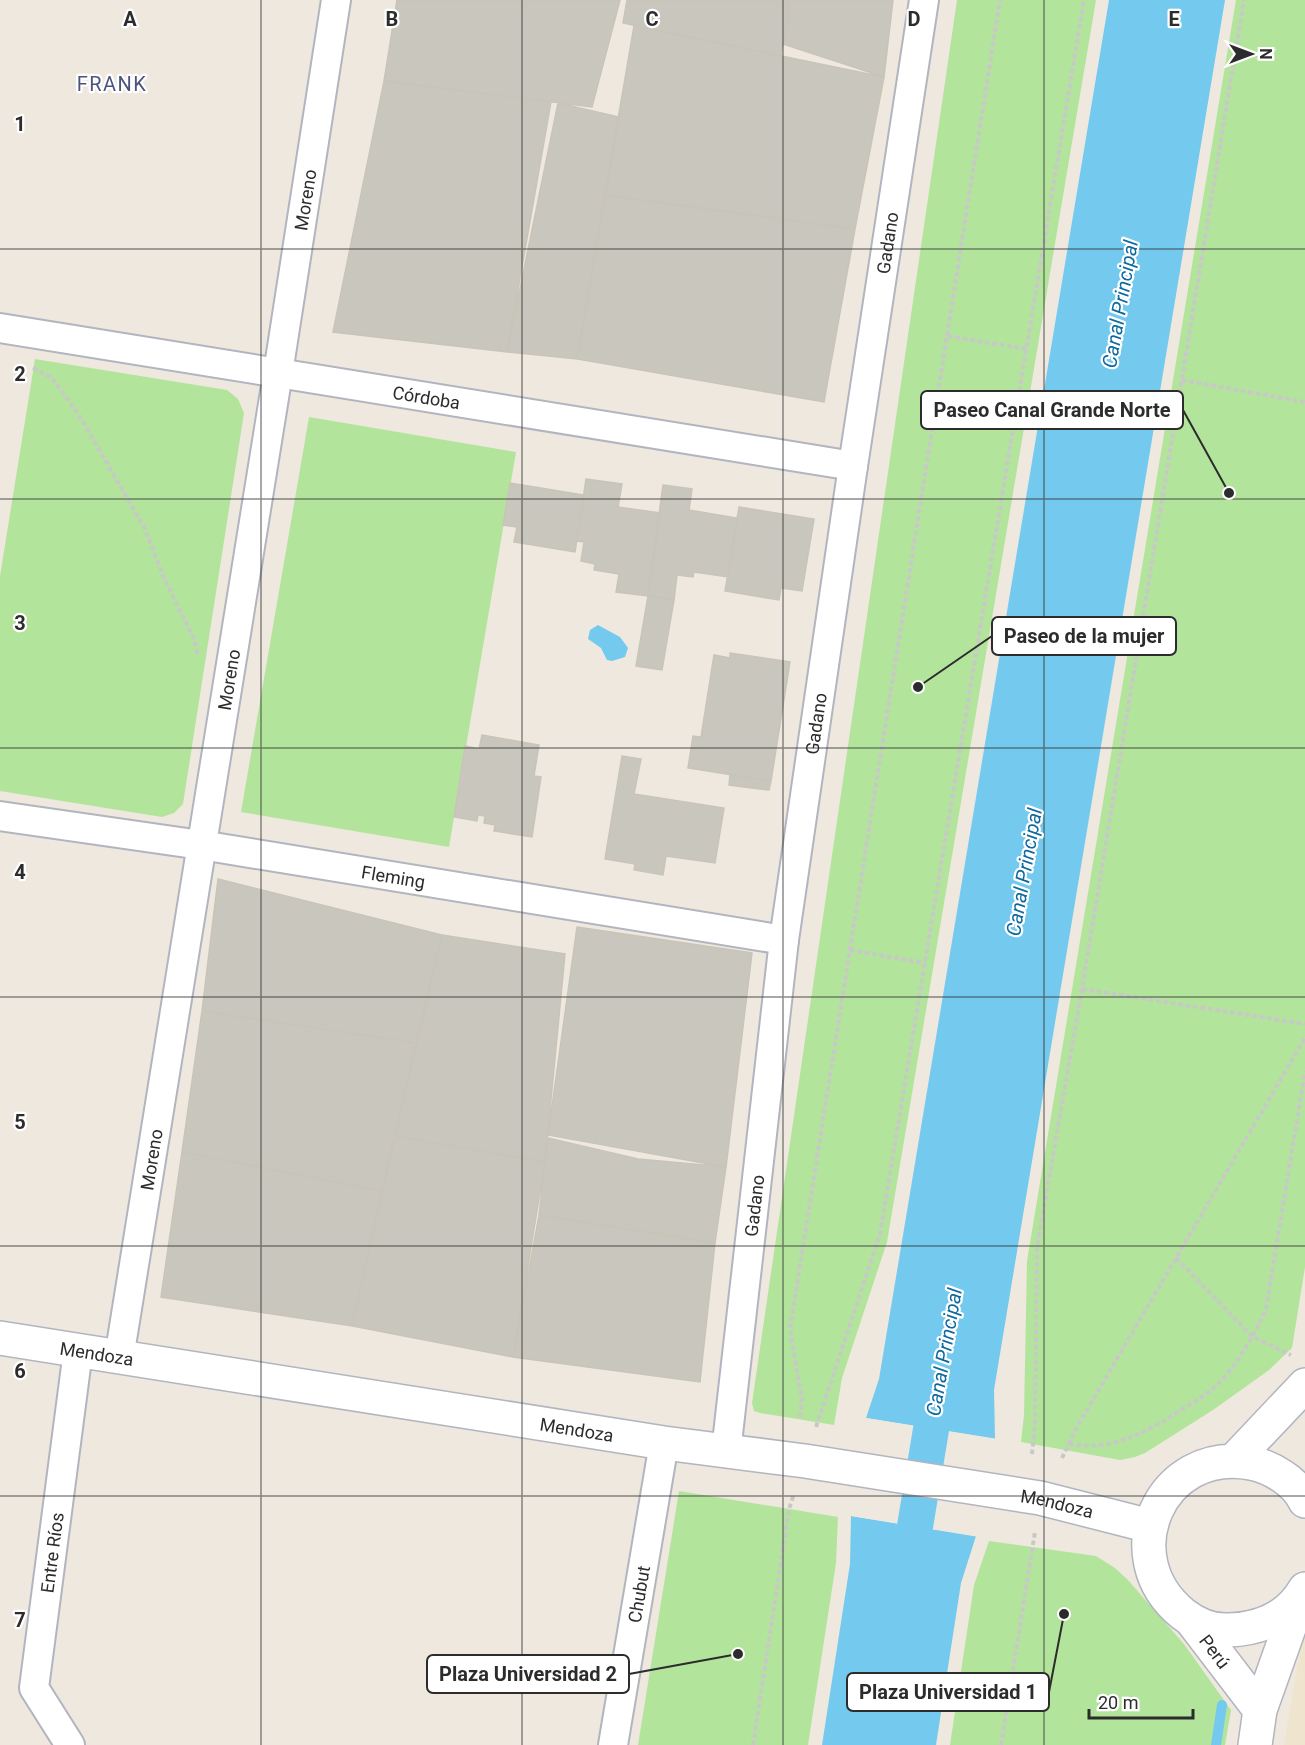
<svg xmlns="http://www.w3.org/2000/svg" width="1305" height="1745" viewBox="0 0 1305 1745" font-family="Roboto,sans-serif">
<style>
.education{fill:#efe5cf}
.green{fill:#b3e49c}
.water{fill:#74caee}
.pier{fill:#eee8df}
.lines{fill:none;stroke-linecap:round;stroke-linejoin:round}
.stream{stroke:#74caee;stroke-width:10}
.canal{stroke:#74caee;stroke-width:36}
.building{fill:#c9c6bd;stroke:#c9c4b8;stroke-width:1.5}
.street-casing{stroke:#b2b5c0;stroke-width:32}
.secondary-casing{stroke:#b2b5c0;stroke-width:36}
.path{stroke:#c8c8c8;stroke-width:4;stroke-dasharray:4.5 3;stroke-linecap:butt}
.street{stroke:#fff;stroke-width:28}
.secondary{stroke:#fff;stroke-width:33}
.grid{fill:none;stroke:#2c2c2c;stroke-width:1.5;stroke-opacity:0.55}
.labels{text-anchor:middle;dominant-baseline:central;stroke-width:4.5;stroke-linejoin:round;paint-order:stroke}
.street-label{font-size:18px;fill:#2c2c2c;stroke:#fff}
.neighbourhood-label{font-size:20px;letter-spacing:1.5px;fill:#4c547e;stroke:#fff}
.water-label{font-size:20px;font-style:italic;fill:#0e699f;stroke:#fff}
.grid-label{font-size:20px;text-anchor:middle;font-weight:bold;fill:#2c2c2c;stroke:#fff;stroke-width:4.5;stroke-linejoin:round;paint-order:stroke}
.leader{fill:none;stroke:#2c2c2c;stroke-width:2}
.callout-dot{fill:#2c2c2c;stroke:#fff;stroke-width:2}
.callout{fill:#fff;stroke:#2c2c2c;stroke-width:2}
.callout-label{font-size:20px;text-anchor:middle;font-weight:bold;fill:#2c2c2c}
</style>
<rect width="100%" height="100%" fill="#eee8df"/>
<path class="education" d="M1305,1623V1745H1284Z"/>
<path class="green" d="M957,0H1096L887,1242L842,1378L834,1425L760,1413L754,1411L752,1403Z
M1236,0H1305V1267L1292,1348L1269,1370L1213,1410L1145,1453L1135,1457L1120,1460L1021,1442L1024,1415L1027,1261Z
M35,359L227,390L238,399L244,413L183,804L174,813L162,817L0,791V576Z
M309,417L516,452L449,847L241,812Z
M679,1491L838,1517L836,1563L808,1745H638Z
M989,1541L1096,1556L1115,1568L1127,1579L1184,1644L1231,1710L1225,1745H950L974,1585Z"/>
<path class="water" d="M1109,0H1225L994,1390L995,1439L866,1418L879,1379Z
M598,625L620,637L628,648L625,657L612,661L607,660L601,648L588,639L590,630Z
M851,1516L976,1536L961,1583L936,1745H822L850,1564Z"/>
<path class="pier" d="M866,1418L998,1439L995,1442L866,1421Z
M851,1513L977,1533L979,1537L851,1516Z"/>
<g class="lines">
<path class="stream" d="M1216,1745L1222,1705"/>
<path class="canal" d="M907,1575L939,1381"/>
</g>
<path class="building" d="M397,0H620L592,107L384,81Z
M627,0H790L781,56L623,23Z
M790,0H893L884,77L783,44Z
M634,26L884,77L855,229L605,195Z
M384,81L551,102L507,352L333,332Z
M558,103L619,117L577,359L507,352Z
M605,195L855,229L824,402L577,359Z
M586,479L622,484L618,507L660,513L648,596L616,592L619,574L594,570L595,564L581,561L584,542L577,541Z
M510,483L584,495L575,552L514,542L517,527L503,525Z
M663,485L692,489L689,510L737,518L728,577L694,572L693,577L677,575L674,600L648,596Z
M739,507L814,519L802,591L781,588L779,600L725,591Z
M648,596L674,600L662,670L636,666Z
M730,653L790,662L771,781L688,768L693,736L701,737L714,655L730,658Z
M482,735L539,745L534,776L541,777L532,837L494,831L495,825L484,823L485,816L478,815L477,821L454,817L465,746L479,749Z
M622,756L641,759L634,794L724,808L715,863L666,856L663,875L634,870L635,864L605,859Z
M730,775L771,781L769,790L729,785Z
M218,879L442,935L416,1043L202,1011Z
M577,927L752,953L726,1167L548,1135Z
M442,935L565,954L545,1162L395,1136Z
M202,1011L416,1043L382,1191L182,1152Z
M395,1136L545,1162L513,1357L352,1326Z
M548,1138L638,1159L726,1167L715,1243L539,1215Z
M182,1152L382,1191L352,1326L161,1297Z
M539,1215L715,1243L700,1382L513,1357Z"/>
<g class="lines">
<g class="street-casing">
<g id="street">
<path id="s1" d="M0,328L853,466"/>
<path id="s2" d="M0,816L201,845L784,940"/>
<path id="s3" d="M119,1358L278,373L336,0"/>
<path id="s4" d="M726,1452L784,940L853,466L924,0"/>
<path id="s5" d="M70,1745L34,1688L78,1351"/>
<path id="s6" d="M613,1745L664,1443"/>
</g>
</g>
<g class="secondary-casing">
<g id="secondary">
<path id="s7" d="M0,1338L664,1443L805,1461L1040,1498L1150,1526"/>
<path d="M1234,1460L1305,1385"/>
<path d="M1305,1501C1296,1482 1272,1467 1251,1463C1160,1446 1112,1557 1183,1614C1196,1624 1213,1631 1229,1630C1260,1629 1289,1617 1305,1589"/>
<path id="s8" d="M1192,1621L1260,1710"/>
<path d="M1255,1745L1260,1710L1299,1600"/>
</g>
</g>
<path class="path" d="M948,336L1026,349
M33,368L52,378L79,415L144,527L164,578L194,639L198,655
M1182,380L1305,402
M850,950L925,963
M1082,989L1305,1024
M1176,1258L1253,1337L1291,1355
M800,1417L802,1400L790,1329L1000,0
M816,1427L880,1234L1084,0
M1069,1444C1113,1451 1145,1433 1181,1410C1194,1402 1208,1394 1219,1383C1239,1362 1254,1335 1266,1309L1305,1071
M1032,1454L1035,1425L1037,1248L1082,989L1244,0
M1062,1458L1077,1427L1305,1038
M753,1745L789,1509L794,1494
M1001,1745L1035,1532"/>
<use href="#street" class="street"/>
<use href="#secondary" class="secondary"/>
</g>
<path class="grid" d="M261,0V1745M522,0V1745M783,0V1745M1044,0V1745M0,249H1305M0,499H1305M0,748H1305M0,997H1305M0,1246H1305M0,1496H1305"/>
<g class="labels">
<g class="street-label">
<text stroke="none"><textPath href="#s3" startOffset="1173">Moreno</textPath></text>
<text stroke="none"><textPath href="#s4" startOffset="1220">Gadano</textPath></text>
<text stroke="none"><textPath href="#s1" startOffset="432">Córdoba</textPath></text>
<text stroke="none"><textPath href="#s3" startOffset="687">Moreno</textPath></text>
<text stroke="none"><textPath href="#s4" startOffset="734">Gadano</textPath></text>
<text stroke="none"><textPath href="#s2" startOffset="398">Fleming</textPath></text>
<text stroke="none"><textPath href="#s3" startOffset="201">Moreno</textPath></text>
<text stroke="none"><textPath href="#s4" startOffset="248">Gadano</textPath></text>
<text stroke="none"><textPath href="#s7" startOffset="98">Mendoza</textPath></text>
<text stroke="none"><textPath href="#s7" startOffset="584">Mendoza</textPath></text>
<text stroke="none"><textPath href="#s7" startOffset="1070">Mendoza</textPath></text>
<text stroke="none"><textPath href="#s5" startOffset="204">Entre Ríos</textPath></text>
<text stroke="none"><textPath href="#s6" startOffset="153">Chubut</textPath></text>
<text stroke="none"><textPath href="#s8" startOffset="38">Perú</textPath></text>
</g>
<g class="neighbourhood-label">
<text x="112" y="84">FRANK</text>
</g>
<g class="water-label">
<text transform="translate(1120 304) rotate(-80)">Canal Principal</text>
<text transform="translate(1024 872) rotate(-80)">Canal Principal</text>
<text transform="translate(944 1352) rotate(-80)">Canal Principal</text>
</g>
</g>
<g class="grid-label">
<text x="130" y="26">A</text>
<text x="392" y="26">B</text>
<text x="652" y="26">C</text>
<text x="914" y="26">D</text>
<text x="1174" y="26">E</text>
<text x="20" y="131">1</text>
<text x="20" y="381">2</text>
<text x="20" y="630">3</text>
<text x="20" y="879">4</text>
<text x="20" y="1129">5</text>
<text x="20" y="1378">6</text>
<text x="20" y="1627">7</text>
</g>
<path class="leader" d="M1229 493L1183 410M918 687L992 636M738 1654L629 1674M1064 1614L1049 1692"/>
<g class="callout-dot">
<circle cx="1229" cy="493" r="6"/>
<circle cx="918" cy="687" r="6"/>
<circle cx="738" cy="1654" r="6"/>
<circle cx="1064" cy="1614" r="6"/>
</g>
<g class="callout">
<rect x="921" y="391" width="262" height="38" rx="6"/>
<rect x="992" y="617" width="184" height="38" rx="6"/>
<rect x="427" y="1655" width="202" height="38" rx="6"/>
<rect x="847" y="1673" width="202" height="38" rx="6"/>
</g>
<g class="callout-label">
<text x="1052" y="417">Paseo Canal Grande Norte</text>
<text x="1084" y="643">Paseo de la mujer</text>
<text x="528" y="1681">Plaza Universidad 2</text>
<text x="948" y="1699">Plaza Universidad 1</text>
</g>
<g transform="translate(1251 54) rotate(90)" stroke="#ffffff" stroke-width="4.5" paint-order="stroke">
<path d="M0-4.5L10 22L0 15L-10 22Z" fill="#2c2c2c"/>
<text y="-9" font-size="16" font-weight="bold" text-anchor="middle" fill="#2c2c2c">N</text>
</g>
<path d="M1089 1709v9h104v-9" fill="none" stroke="#2c2c2c" stroke-width="3"/>
<text x="1098" y="1709" font-size="18" fill="#2c2c2c" stroke="#ffffff" stroke-width="4.5" paint-order="stroke">20 m</text>
</svg>
